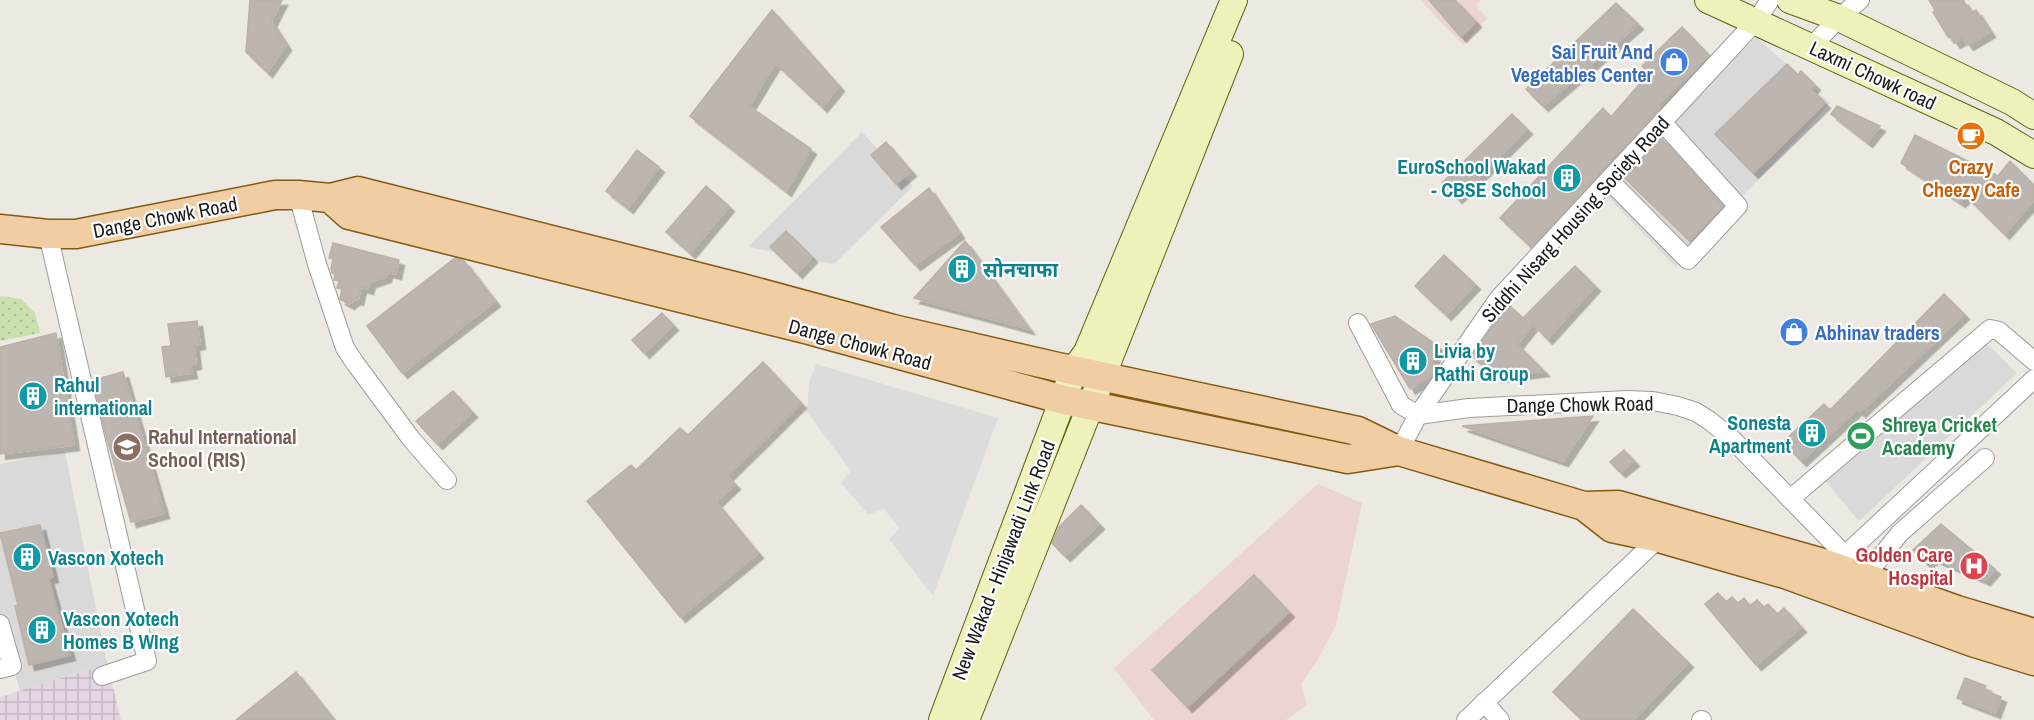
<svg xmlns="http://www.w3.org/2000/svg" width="2034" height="720" viewBox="0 0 2034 720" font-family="'Archivo Narrow','Noto Sans Devanagari',sans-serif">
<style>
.residential{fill:#dad9d9}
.commercial{fill:#ebd4d3}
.industrial{fill:url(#industrial-grid)}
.grass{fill:url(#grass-dots)}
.parking{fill:#dcdcdc}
.building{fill:#bcb5b0;stroke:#bcb0a7;stroke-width:1.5;filter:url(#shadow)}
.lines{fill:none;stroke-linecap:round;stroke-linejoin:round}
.street-casing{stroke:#9d9d9d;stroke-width:20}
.secondary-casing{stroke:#5d6411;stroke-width:28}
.primary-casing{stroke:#825b11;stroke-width:31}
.street{stroke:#fff;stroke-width:18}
.secondary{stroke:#eff1bb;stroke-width:26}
.primary{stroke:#f0cda3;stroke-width:28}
.labels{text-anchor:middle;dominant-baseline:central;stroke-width:4.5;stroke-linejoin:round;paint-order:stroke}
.shop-label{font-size:20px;font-weight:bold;fill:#366cbe;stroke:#fff;text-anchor:end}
.street-label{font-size:20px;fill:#1c1c1c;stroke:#fff}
.culture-label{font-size:20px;font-weight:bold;fill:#0d838f;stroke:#fff;text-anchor:start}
.food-label{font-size:20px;font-weight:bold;fill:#c56008;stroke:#fff}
.leisure-label{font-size:20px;font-weight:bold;fill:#27864d;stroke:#fff;text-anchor:start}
.education-label{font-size:20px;font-weight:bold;fill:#785e54;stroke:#fff;text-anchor:start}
.health-label{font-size:20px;font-weight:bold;fill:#be3a42;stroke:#fff;text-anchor:end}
</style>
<defs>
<pattern id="industrial-grid" width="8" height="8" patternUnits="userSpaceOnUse" patternTransform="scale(1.5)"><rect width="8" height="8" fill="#e4d5e2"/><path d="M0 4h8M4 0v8" fill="none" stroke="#c3b6c1"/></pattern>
<pattern id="grass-dots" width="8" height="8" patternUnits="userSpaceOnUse" patternTransform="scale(1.5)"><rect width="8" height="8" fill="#c8e1ae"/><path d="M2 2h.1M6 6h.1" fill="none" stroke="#abc095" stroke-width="1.8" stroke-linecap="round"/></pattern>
<filter id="shadow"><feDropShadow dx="5.5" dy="5.5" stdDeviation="0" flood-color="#0004"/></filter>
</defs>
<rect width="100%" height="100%" fill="#ece9e3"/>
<path class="residential" d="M1756,37L1830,103L1676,267L1604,193Z
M862,132L913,186L834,264L748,247Z
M1982,339L2017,373L1859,521L1822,477Z
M65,452L107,664L20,691L0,619V464Z"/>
<path class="commercial" d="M1420,0H1481L1476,6L1487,18L1463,45Z
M1318,484L1362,503L1336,625L1316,663L1301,684L1307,705L1286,720H1154L1114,668Z"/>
<path class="industrial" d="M107,664L121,720H0V697Z"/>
<path class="grass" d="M0,296L21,299L35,313L40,333L0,341Z"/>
<path class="parking" d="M816,364L998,418L933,596L889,539L900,528L883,508L869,515L841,483L851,471L807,412L809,383Z"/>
<path class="building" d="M250,0H282L271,22L286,45L267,72L246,52Z
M1429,0H1455L1476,22L1461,37Z
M1929,0H1963L1971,13L1976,10L1990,32L1968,45L1963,38L1955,43L1950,36L1948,37L1933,12L1935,10Z
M1616,3L1638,24L1543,106L1526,89Z
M772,10L839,86L822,107L775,63L749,106L811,149L786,191L690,116Z
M1682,27L1709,55L1657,105L1660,108L1531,247L1500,218L1603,108L1611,117L1649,73L1642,66Z
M1787,64L1798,75L1801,71L1815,85L1811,89L1825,103L1753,173L1715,134Z
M1837,106L1880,126L1867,142L1831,114Z
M1512,114L1527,129L1457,198L1442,183Z
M1915,135L1998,176L2010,161L2034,185V200L2004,234L1966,196L1960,202L1901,163Z
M1662,139L1723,206L1690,241L1625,178Z
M886,142L911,171L896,184L871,155Z
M637,150L659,167L628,208L606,191Z
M706,186L729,206L690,253L666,232Z
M929,188L959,233L915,265L881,227Z
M786,231L812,257L797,273L770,247Z
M965,241L1029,329L914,298Z
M333,243L399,260L396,274L387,272L386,277L370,282L368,289L361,287L358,300L355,299L349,304L340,299L342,289L337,288L339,281L334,280L335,274L332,273L331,269L333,259L329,258Z
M1444,255L1475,284L1446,315L1415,286Z
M455,258L464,261L495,301L402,373L367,326Z
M1575,266L1595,286L1547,339L1533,324L1517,344L1544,371L1497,377L1472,356L1502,313L1510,306L1523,318Z
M1944,294L1964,314L1860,412L1857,409L1801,461L1783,442L1824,404L1830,410Z
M662,313L673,325L644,353L632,340Z
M1395,316L1437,345L1430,376L1410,389L1371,324Z
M197,321L200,344L194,345L196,364L190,365L192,373L166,377L162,347L171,346L168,324Z
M56,333L74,445L0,454V347Z
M763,362L801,403L727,476L735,484L716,502L758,553L680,617L587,501L631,465L636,470L680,428L688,435Z
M123,372L164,513L131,522L105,432L93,380Z
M453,391L472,412L437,444L416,421Z
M1593,416L1563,461L1462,426Z
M1624,450L1634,461L1620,472L1610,462Z
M1081,505L1099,524L1065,556L1052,543L1059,527Z
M1941,524L1995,569L1985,580L1934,558L1926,563L1913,550Z
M40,525L53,577L48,578L70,655L29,665L15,606L18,605L0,533Z
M1254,575L1289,612L1187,707L1152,670Z
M1718,593L1726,602L1732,597L1738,603L1744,598L1750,606L1757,600L1764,607L1768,604L1777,614L1784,608L1801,627L1756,665L1705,604Z
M1633,609L1688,662L1633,720H1582L1553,692Z
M296,672L334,720H236Z
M1965,678L1986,686L1984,690L2001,697L1995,713L1957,698Z"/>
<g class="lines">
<g class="street-casing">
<path id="street" d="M1811,47L1839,18L1860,0
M1609,180L1688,260L1738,206L1662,122
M298,195L317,264L345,348L355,363L412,440L447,480
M48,234L147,661L102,676
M1358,323L1401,405L1418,415L1469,408L1627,400L1653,401L1678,406L1696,412L1710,421L1731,438L1839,549L1851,567L1847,576
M1399,451L1418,415L1499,298L1756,21L1770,0
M1790,499L1990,329L1999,331L2034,361
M1844,556L2034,379
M1864,578L1900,533L1985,458
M0,624L12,666L0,669
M1484,702L1500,720
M1466,720L1659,538
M1701,720H1702"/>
</g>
<g class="secondary-casing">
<path id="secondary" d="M1708,0L1996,132L2034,155
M1790,0L1839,18L2012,102L2034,116
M942,720L1074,370L1087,352L1234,0
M966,720L1230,54"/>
</g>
<g class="primary-casing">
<path id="primary" d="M330,198L349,215L809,330L1064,400L1348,459L1399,451
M0,229L48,234H76L275,195H298L330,198L358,191L742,288L893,329L1058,367L1358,431L1399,451L1584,506L1618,505L1823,563L1957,610L2034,633
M1584,506L1612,528L1659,538L1785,574L1972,642L2034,661"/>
</g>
<use href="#street" class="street"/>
<use href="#secondary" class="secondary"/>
<use href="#primary" class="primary"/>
</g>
<defs>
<g id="shop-disc" transform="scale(1.5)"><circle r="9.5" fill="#3f7fe0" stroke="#fff"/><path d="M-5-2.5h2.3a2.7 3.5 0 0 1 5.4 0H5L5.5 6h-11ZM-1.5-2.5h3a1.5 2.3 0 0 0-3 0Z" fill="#fff"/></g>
<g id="cafe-disc" transform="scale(1.5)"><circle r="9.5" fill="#e8710a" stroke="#fff"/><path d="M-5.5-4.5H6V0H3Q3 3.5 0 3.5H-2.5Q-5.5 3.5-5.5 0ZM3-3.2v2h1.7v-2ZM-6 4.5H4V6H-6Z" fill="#fff"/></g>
<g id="building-disc" transform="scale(1.5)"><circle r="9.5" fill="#0f9aa8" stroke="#fff"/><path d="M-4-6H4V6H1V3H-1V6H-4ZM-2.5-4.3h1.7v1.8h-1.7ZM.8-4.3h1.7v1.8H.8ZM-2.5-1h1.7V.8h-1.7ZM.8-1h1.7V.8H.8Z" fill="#fff"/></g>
<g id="stadium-disc" transform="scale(1.5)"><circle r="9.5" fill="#2e9e5b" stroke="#fff"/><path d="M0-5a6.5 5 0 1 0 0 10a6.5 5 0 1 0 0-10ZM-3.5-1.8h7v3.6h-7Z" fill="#fff"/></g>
<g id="school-disc" transform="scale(1.5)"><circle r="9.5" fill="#8d6e63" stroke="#fff"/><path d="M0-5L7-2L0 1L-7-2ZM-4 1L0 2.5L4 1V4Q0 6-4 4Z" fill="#fff"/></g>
<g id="hospital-disc" transform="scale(1.5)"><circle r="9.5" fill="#e0444e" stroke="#fff"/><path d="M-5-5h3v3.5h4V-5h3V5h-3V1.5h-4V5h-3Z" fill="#fff"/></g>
</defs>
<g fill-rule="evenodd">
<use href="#shop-disc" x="1674" y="62"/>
<use href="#cafe-disc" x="1971" y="136"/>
<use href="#building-disc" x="1567" y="178"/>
<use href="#building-disc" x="962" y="269"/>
<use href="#shop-disc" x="1794" y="332"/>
<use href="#building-disc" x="1413" y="361"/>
<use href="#building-disc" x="33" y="396"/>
<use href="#building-disc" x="1812" y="433"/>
<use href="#stadium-disc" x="1861" y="436"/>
<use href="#school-disc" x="127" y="447"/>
<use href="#building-disc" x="27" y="557"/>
<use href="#hospital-disc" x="1974" y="566"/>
<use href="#building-disc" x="42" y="630"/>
</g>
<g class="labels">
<g class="shop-label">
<text x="1653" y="51">Sai Fruit And<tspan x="1653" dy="23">Vegetables Center</tspan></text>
<text x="1815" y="332" text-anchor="start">Abhinav traders</text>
</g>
<g class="street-label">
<text transform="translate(1873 75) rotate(25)">Laxmi Chowk road</text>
<text transform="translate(165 217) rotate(-11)">Dange Chowk Road</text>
<text transform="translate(1575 219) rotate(-48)">Siddhi Nisarg Housing Society Road</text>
<text transform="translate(860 344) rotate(15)">Dange Chowk Road</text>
<text transform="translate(1580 404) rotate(-1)">Dange Chowk Road</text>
<text transform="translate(1003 560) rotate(-69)">New Wakad - Hinjawadi Link Road</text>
</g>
<g class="culture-label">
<text x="1546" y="166" text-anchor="end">EuroSchool Wakad<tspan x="1546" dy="23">- CBSE School</tspan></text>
<text x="983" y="269">सोनचाफा</text>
<text x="1434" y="350">Livia by<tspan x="1434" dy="23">Rathi Group</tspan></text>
<text x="54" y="384">Rahul<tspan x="54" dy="23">international</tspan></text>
<text x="1791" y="422" text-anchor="end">Sonesta<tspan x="1791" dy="23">Apartment</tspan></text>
<text x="48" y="557">Vascon Xotech</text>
<text x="63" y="618">Vascon Xotech<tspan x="63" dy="23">Homes B WIng</tspan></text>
</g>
<g class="food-label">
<text x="1971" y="166">Crazy<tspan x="1971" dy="23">Cheezy Cafe</tspan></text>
</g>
<g class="leisure-label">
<text x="1882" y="424">Shreya Cricket<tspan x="1882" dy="23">Academy</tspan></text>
</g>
<g class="education-label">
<text x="148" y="436">Rahul International<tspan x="148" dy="23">School (RIS)</tspan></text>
</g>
<g class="health-label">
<text x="1953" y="554">Golden Care<tspan x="1953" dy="23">Hospital</tspan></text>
</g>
</g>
</svg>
